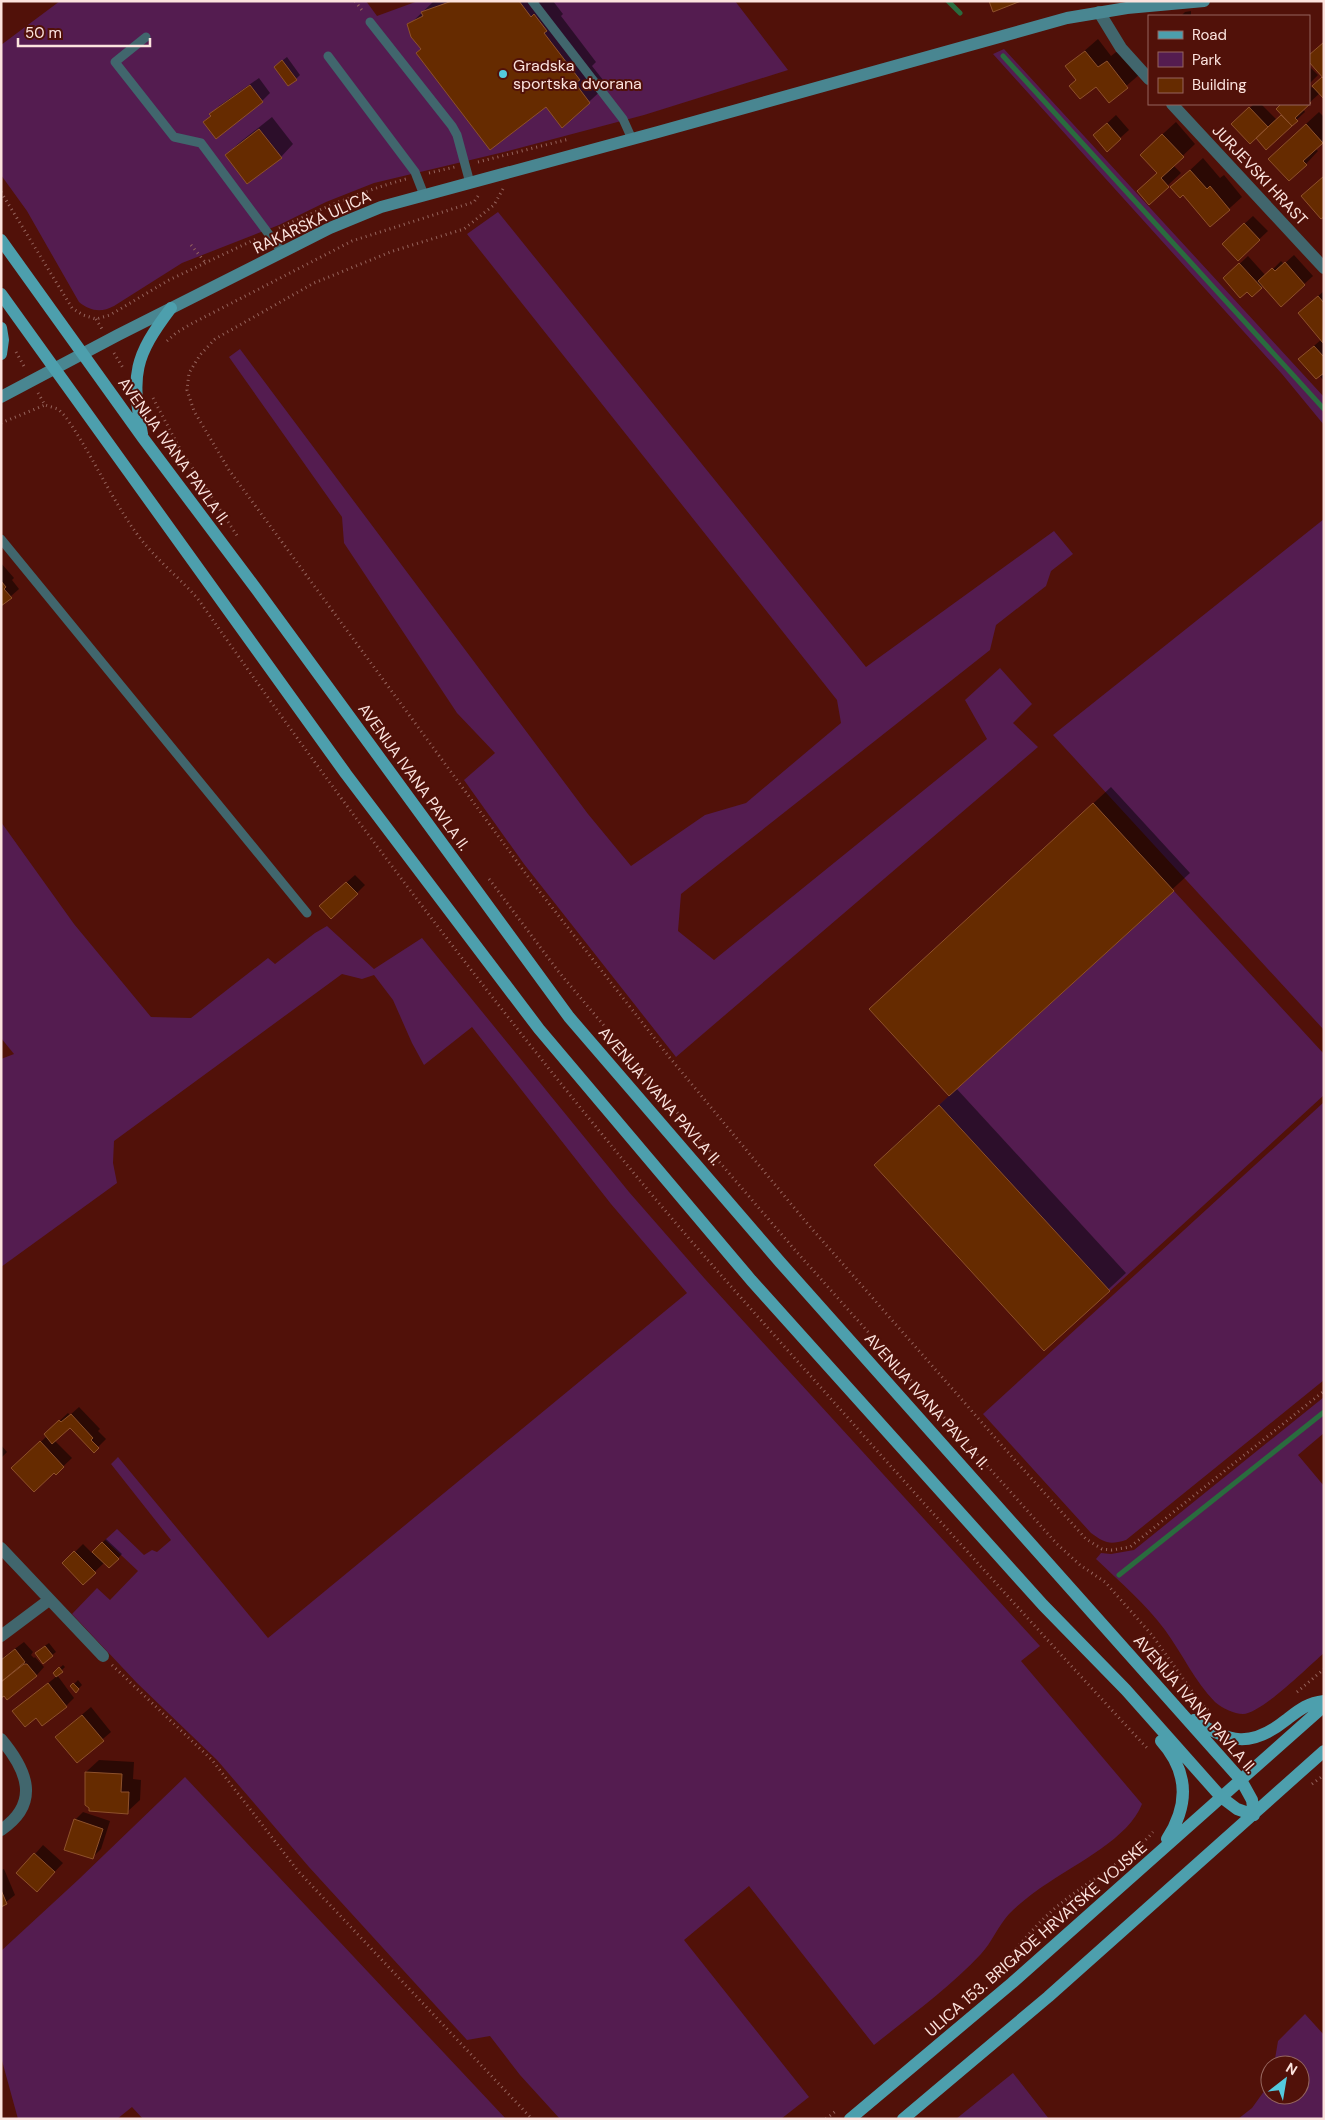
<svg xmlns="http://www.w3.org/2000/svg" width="1325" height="2120" viewBox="0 0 1325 2120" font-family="'DM Sans',sans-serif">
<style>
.green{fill:#541c50}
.shadow{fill:#0007}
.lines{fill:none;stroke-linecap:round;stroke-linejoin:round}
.stream{stroke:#2a6b3e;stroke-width:5}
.building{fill:#662b00;stroke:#8e512b}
.path{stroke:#95645d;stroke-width:3;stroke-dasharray:1 4;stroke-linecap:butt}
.service{stroke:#41666d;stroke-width:9}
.minor{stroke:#41666d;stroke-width:12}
.secondary{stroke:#498691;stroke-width:12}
.primary{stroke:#4d9fad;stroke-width:12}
.poi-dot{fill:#54cade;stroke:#511109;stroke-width:2}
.labels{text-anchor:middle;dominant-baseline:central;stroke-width:4;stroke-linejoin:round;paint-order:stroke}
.poi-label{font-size:16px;fill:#fce3de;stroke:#511109;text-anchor:start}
.street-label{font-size:16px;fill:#fce3de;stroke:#511109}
</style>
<rect width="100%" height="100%" fill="#511109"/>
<path class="green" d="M60,1H366L377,16L418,1H735L788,70L644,115L504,152L374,183L326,202L279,225L182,263L114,306C101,313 90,311 79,302L27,211L1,175V45Z
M1004,49L1324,397V425L1282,374L993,54Z
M498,212L866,667L1054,531L1073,554L1051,571L1046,586L996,625L990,650L681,894L678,931L714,960L987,739L965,700L1000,668L1032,704L1013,723L1038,747L676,1057L524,864L464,780L495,753L457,713L344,543L342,517L229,357L240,349L588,814L631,866L705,815L746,803L841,723L837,700L467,234Z
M1324,519V1030L1053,735Z
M1,822L74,924L151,1017L191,1018L268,958L275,964L315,933L327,926L374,969L422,938L629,1192L705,1279L1040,1646L1021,1661L1142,1804C1129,1838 1077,1863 1048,1883C1035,1891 1020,1903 1009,1914C998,1926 992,1942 981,1954C949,1988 910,2016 874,2045L749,1886L684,1940L809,2097L781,2119H560L520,2075L490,2036L467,2040L309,1867L217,1760L137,1683L72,1614L97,1588L110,1600L138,1571L105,1540L117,1529L144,1555L152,1550L157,1552L171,1540L111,1464L118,1457L268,1638L687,1293L611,1204L472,1027L424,1065L412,1043L393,1000L374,975L362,979L342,974L114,1141L113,1163L117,1183L1,1267V1059L14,1054L1,1038Z
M1174,891L1324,1054V1095L1110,1291L939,1105Z
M1324,1102V1380L1126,1540C1109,1545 1105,1543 1091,1533L983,1414Z
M1324,1397V1433L1298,1455L1324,1486V1653C1309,1666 1261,1714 1243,1714C1234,1714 1222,1708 1215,1702C1195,1682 1182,1653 1165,1630C1146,1604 1120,1582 1096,1559L1101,1553L1111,1554L1134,1550Z
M185,1777L506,2119H143L132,2107L117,2119H18L1,2057V1951L78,1880Z
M1305,2014L1324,2035V2119H1238L1252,2108L1270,2083V2095H1300V2065H1274L1278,2041Z
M1013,2073L1049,2119H956Z"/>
<path class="shadow" d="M434,1H553L563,14L561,16L596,62L592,66L607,85L562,127L546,105L422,48L409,25Z
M1191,11V16H1181L1185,12Z
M1098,39L1111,56L1120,49L1140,74L1109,101L1096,85L1077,79L1067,66Z
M287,57L300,75L296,79L279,63Z
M1309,66L1318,75L1309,84Z
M1324,77V97L1320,93L1309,103V84L1312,88Z
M259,78L270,93L262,101L211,116L219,106Z
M1254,104H1261L1277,120L1283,115L1277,109L1282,104H1308L1303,109L1305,112L1266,148L1241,116Z
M1319,112L1324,117V141L1315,148L1318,151L1306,164L1282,146Z
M1116,115L1129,130L1120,138L1103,127Z
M272,117L293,144L281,157L226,155L239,143Z
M1176,122L1195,144L1173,165L1181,173L1149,203L1158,173L1154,142Z
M1203,158L1220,178L1224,175L1242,197L1211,225L1183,193L1172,187Z
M1253,216L1268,231L1238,259L1231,236Z
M1294,255L1313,276L1281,305L1263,285L1252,295L1233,270L1248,256L1266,276L1281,261L1284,264Z
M1324,291V381L1319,375L1308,351L1322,339L1308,305Z
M1,563L14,578L12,580L19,589L1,605Z
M1111,787L1190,873L956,1088L1126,1273L1044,1349L892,1148L950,1095L871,1009Z
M355,875L365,885L357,893L329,898Z
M79,1407L100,1429L98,1431L106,1439L94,1451L70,1426L54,1440L72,1458L56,1473L54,1471L13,1468L47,1436L54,1426L68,1413L70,1415Z
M1,1445L7,1452L1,1458Z
M106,1539L122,1554L109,1567L105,1562L83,1583L64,1563L83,1544L92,1553Z
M24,1642L33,1652L31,1655L34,1658L35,1657L44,1667L36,1676L1,1697V1659Z
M49,1643L56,1652L52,1655L40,1649Z
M63,1665L65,1667L57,1675L74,1698L66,1706L36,1716L14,1711L57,1676L54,1673Z
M78,1680L82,1685L76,1691L72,1686Z
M91,1707L111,1732L77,1761L65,1729Z
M99,1760L134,1762L133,1779L141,1780L140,1800L127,1812L86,1772Z
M83,1812L110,1821L101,1849L93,1857L75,1820Z
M43,1845L63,1863L45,1882L18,1873Z
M4,1869L15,1895L1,1906V1870Z"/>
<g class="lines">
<path class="stream" d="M948,1L960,13
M1003,56L1324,409
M1119,1575L1324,1412"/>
</g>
<path class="building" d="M452,1H519L531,17L534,14L547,31L544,33L580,80L575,83L590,103L562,128L546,107L490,150L416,53L421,49L411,37L407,24L423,16L421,12Z
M989,1H1021L993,12Z
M1324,42V79L1309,62V55Z
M1085,51L1098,67L1107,61L1128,88L1109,103L1096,87L1080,99L1069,86L1076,80L1065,66Z
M282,60L297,80L288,86L274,67Z
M1322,77L1324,79V99L1312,86Z
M250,85L263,102L216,139L203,122L211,116L209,114Z
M1309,101L1311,103L1295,118L1298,121L1292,126L1276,109L1281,104H1309Z
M1249,107L1268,127L1250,144L1231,124Z
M1281,115L1292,126L1266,150L1256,138Z
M1107,123L1121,139L1107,152L1093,135Z
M1306,124L1323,143L1303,161L1307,165L1289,181L1268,159Z
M259,129L282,158L247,184L225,155Z
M1162,134L1184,157L1161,178L1169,187L1149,205L1137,191L1157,173L1140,155Z
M1190,170L1207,189L1210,186L1230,210L1210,227L1183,195L1180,198L1170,187Z
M1324,176V217L1321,219L1301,196Z
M1244,223L1260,240L1238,261L1222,244Z
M1285,262L1305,285L1281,307L1258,281L1272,268L1275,271Z
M1239,263L1262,288L1252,297L1247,292L1240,298L1223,278Z
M1318,296L1324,303L1323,343L1298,313Z
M1314,346L1324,357V373L1316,379L1298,359Z
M1,581L6,587L4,589L12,598L1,606Z
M1093,803L1174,891L949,1096L869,1009Z
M346,882L358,894L331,919L319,906Z
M939,1105L1110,1291L1044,1351L874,1165Z
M71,1414L93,1438L91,1440L99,1448L94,1453L70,1428L52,1444L44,1434L59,1420L61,1422Z
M40,1441L64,1467L56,1475L54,1473L34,1492L11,1468Z
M102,1542L119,1559L109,1568L92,1552Z
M74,1551L96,1573L83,1585L62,1563Z
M45,1646L53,1656L43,1664L35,1653Z
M15,1649L25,1662L1,1682V1660Z
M24,1664H27L37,1676L7,1700L4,1696L1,1698V1682Z
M59,1667L63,1672L56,1677L53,1673Z
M48,1683L67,1707L42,1726L36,1718L25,1727L12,1711Z
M73,1683L79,1689L76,1693L70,1686Z
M82,1715L104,1741L77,1763L55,1737Z
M85,1772L122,1774L121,1792H129L128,1814L89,1811V1808L85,1805Z
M74,1819L103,1829L93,1859L64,1850Z
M34,1853L55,1872L37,1892L16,1873Z
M1,1890L7,1904L1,1907Z"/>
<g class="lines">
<path class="path" d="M355,1L364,13
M478,162L569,139
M429,173L455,167
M503,189L494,205L464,229L393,251L314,283L215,339L200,355L189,373L187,390L194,411L229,470L529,878L670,1058L806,1222L1013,1458L1086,1539L1102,1549L1112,1550L1130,1547L1324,1391
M1,192L72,308L83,315L96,319L110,315L169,280L258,238
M279,228C321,209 362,191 406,179
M191,245L205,262
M96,319L102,329
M167,341L176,333L191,324L352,241L474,202L478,196
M16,352L25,368
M114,353L123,368
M38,393L45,405L58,409L65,416C92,454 110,497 137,534C155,559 178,576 198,599C334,793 477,983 628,1166C696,1249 769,1329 840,1409C941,1523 1043,1636 1147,1748
M153,398L180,449L238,537
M1,423L45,405
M489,879L558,971L691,1129L795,1250L1057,1544L1080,1565L1105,1582L1152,1635L1199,1701L1208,1710
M112,1665L212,1760L298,1871L532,2119
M1297,1692L1324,1669
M1312,1784L1324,1775
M991,1980C1013,1953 1033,1926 1060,1904C1088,1881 1131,1858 1153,1832
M826,2119L837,2110"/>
<path class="service" d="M532,1L623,119L632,139
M370,22L452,126L457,135L470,183
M146,37L115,62L174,137L201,143L282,252
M328,56L415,172L424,195
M1,539L307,913"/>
<path class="minor" d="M1099,12L1121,48L1149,79
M1172,104L1324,268
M1,1548L103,1656
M1,1636L49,1600
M1,1739C27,1770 41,1803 1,1830"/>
<path class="secondary" d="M1,397L118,335L330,228L381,207L658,132L1067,18L1127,8L1204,1"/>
<path class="primary" d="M1,240L143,438L257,590L569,1017L780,1262L1241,1780L1252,1800L1254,1815
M1,294L346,774L539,1029L751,1280L1043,1605L1126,1690L1221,1797L1237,1809L1254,1815
M1,328L3,340L1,354
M142,434C131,374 134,357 171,308
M1194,1720C1229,1743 1251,1748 1286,1720C1299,1710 1307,1703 1324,1701
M1161,1741C1189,1772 1189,1805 1167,1839
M850,2119L1012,1983L1324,1706
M903,2119L1048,1997L1324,1751"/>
</g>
<circle class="poi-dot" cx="503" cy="74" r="5"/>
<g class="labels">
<g class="poi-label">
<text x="513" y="65">Gradska<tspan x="513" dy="18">sportska dvorana</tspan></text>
</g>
<g class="street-label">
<text transform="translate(1260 175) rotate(47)">JURJEVSKI HRAST</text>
<text transform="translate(312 222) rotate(-25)">RAKARSKA ULICA</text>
<text transform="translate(174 451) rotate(54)">AVENIJA IVANA PAVLA II.</text>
<text transform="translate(414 777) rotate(54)">AVENIJA IVANA PAVLA II.</text>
<text transform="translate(660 1096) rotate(49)">AVENIJA IVANA PAVLA II.</text>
<text transform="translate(927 1401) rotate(48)">AVENIJA IVANA PAVLA II.</text>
<text transform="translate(1195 1704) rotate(49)">AVENIJA IVANA PAVLA II.</text>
<text transform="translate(1036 1939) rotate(-41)">ULICA 153. BRIGADE HRVATSKE VOJSKE</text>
</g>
</g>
<rect width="1325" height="2120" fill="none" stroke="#fce3de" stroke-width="5"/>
<rect x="1148" y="15" width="162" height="90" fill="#511109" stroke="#95655e"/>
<rect x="1158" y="31" width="25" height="8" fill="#4d9fad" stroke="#95655e"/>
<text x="1192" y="40" font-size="15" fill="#fce3de">Road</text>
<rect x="1158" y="52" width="25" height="15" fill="#541c50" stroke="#95655e"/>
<text x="1192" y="65" font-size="15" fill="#fce3de">Park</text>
<rect x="1158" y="78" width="25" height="15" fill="#662b00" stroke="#95655e"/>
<text x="1192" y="90" font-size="15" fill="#fce3de">Building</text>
<g transform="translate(1285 2080) rotate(31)"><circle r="24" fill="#511109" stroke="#95655e"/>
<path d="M0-4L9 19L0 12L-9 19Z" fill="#54cade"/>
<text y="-8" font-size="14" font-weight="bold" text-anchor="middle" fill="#fce3de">N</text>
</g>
<path d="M18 38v8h132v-8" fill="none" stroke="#fce3de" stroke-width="2.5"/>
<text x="25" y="38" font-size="15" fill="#fce3de" stroke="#511109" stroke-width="4" paint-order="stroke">50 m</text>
</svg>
